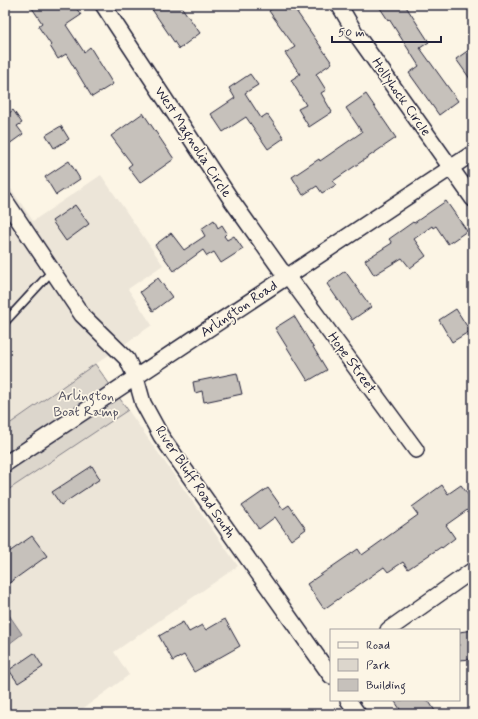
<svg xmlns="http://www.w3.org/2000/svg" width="478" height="719" viewBox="0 0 478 719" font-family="Mynerve,sans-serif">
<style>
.built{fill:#ece5d8}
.green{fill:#dcd6cc;stroke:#7f7c84}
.water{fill:#b2adab;stroke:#78757e}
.building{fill:#c6c1bb;stroke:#22223b}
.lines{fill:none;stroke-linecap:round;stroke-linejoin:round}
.lane-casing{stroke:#22223b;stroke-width:10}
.street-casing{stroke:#22223b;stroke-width:18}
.lane{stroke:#fcf5e5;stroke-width:7}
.street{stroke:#fcf5e5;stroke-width:15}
.labels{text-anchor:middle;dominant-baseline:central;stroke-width:3.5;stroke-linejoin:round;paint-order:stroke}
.street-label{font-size:14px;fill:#22223b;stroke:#fcf5e5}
.park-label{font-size:14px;fill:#504f5f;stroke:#fcf5e5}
</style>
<rect width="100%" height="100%" fill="#fcf5e5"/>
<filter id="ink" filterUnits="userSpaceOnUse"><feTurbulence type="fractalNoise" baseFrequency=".025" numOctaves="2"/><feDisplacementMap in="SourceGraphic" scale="8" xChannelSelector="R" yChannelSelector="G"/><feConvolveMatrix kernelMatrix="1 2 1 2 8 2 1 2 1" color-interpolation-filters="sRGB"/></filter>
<g filter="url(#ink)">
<path class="built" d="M101,175L163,265L128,289L152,325L5,427V180L33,221Z
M128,410L238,566L114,652L129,675L77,713L17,714L5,709V647L22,634L5,609V492Z"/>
<path class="green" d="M95,364L128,410L5,492V427Z"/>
<path class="water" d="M5,609L22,634L5,647Z"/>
<path class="building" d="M30,5H74L81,15L66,25L84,52L90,47L113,84L92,97L66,54L58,59L50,46L51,45L38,26L42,23Z
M149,5H180L200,33L179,49Z
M277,5H292L332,63L316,74L326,90L321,93L332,112L309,127L298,109L306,105L291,80L300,74L285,53L295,47L269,11Z
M378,5H405L429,42L420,48L458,101L439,115L409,73L419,66L389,19L388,20Z
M473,47V83L456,59Z
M250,74L258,85L245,93L261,118L267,114L284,138L268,149L246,117L223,132L211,114L235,98L229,88Z
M366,94L396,138L333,181L336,185L322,193L317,186L303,195L292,177L319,159L320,161L362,132L346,108Z
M5,109L8,114L13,110L22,123L17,126L23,134L5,147Z
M143,113L174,159L140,183L128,167L132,164L111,136Z
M61,126L69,139L54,148L46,135Z
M69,161L80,179L56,195L45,177Z
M446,201L467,231L448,244L436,226L433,228L432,226L414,239L426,256L410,268L402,258L374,275L365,260L392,243L389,239L413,222L414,223Z
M75,205L89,224L66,241L52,221Z
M214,220L218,228L222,225L227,233L224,236L227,240L234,236L243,249L221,263L214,252L207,256L203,250L174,271L155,245L171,233L184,250L205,236L201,229Z
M345,271L371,307L352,320L327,284Z
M158,278L172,297L153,311L140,292Z
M456,309L470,331L452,342L439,320Z
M294,316L327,370L308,381L275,328Z
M237,373L242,394L204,402L202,391L195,393L193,382Z
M92,466L100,479L61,505L52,492Z
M442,485L448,494L461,485L473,501V506L446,525L455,538L442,548L441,547L408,569L403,562L388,572L384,567L324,609L307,584L358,549L362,555L418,515L412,507Z
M268,488L283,509L289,505L306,529L291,540L275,517L259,529L242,506Z
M32,536L47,556L5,586V555Z
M225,619L240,646L194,672L184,655L173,661L159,636L183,622L189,632L202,625L206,630Z
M473,630V659L459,660V632Z
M34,653L43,667L18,683L9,670Z
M394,700H428L437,714H403Z"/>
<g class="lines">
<g class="lane-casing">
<path id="lane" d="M5,322L52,271"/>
</g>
<g class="street-casing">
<path id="street" d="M103,5L232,201L281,270L288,276L416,450
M339,5L356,34L473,199
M5,200L82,315L127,359L136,378L143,403L161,436L331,676
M5,464L473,153
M388,630L473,570
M348,700L358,714"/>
</g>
<use href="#lane" class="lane"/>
<use href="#street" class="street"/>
</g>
</g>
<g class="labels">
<g class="street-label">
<text transform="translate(401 97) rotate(55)">Hollyhock Circle</text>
<text transform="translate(193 142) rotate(57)">West Magnolia Circle</text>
<text transform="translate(239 309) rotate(-34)">Arlington Road</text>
<text transform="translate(352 363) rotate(54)">Hope Street</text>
<text transform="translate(195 482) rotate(56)">River Bluff Road South</text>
</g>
<g class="park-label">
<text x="86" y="396">Arlington<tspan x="86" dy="16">Boat Ramp</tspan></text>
</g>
</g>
<rect width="478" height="719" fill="none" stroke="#fcf5e5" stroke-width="20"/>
<rect x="10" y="10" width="458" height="699" fill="none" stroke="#22223b" stroke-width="1.5" filter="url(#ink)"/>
<rect x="330" y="629" width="130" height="72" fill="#fcf5e5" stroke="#a5a1a1"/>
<rect x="338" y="642" width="20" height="6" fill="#fcf5e5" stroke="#a5a1a1"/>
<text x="366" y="649" font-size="12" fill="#22223b">Road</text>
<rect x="338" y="659" width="20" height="12" fill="#dcd6cc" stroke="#a5a1a1"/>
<text x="366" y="669" font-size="12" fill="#22223b">Park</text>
<rect x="338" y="679" width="20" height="12" fill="#c6c1bb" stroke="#a5a1a1"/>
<text x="366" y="689" font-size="12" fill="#22223b">Building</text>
<path d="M332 36v6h109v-6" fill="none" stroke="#22223b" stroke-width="2"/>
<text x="338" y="36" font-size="12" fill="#22223b" stroke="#fcf5e5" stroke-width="3" paint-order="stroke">50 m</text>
</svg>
